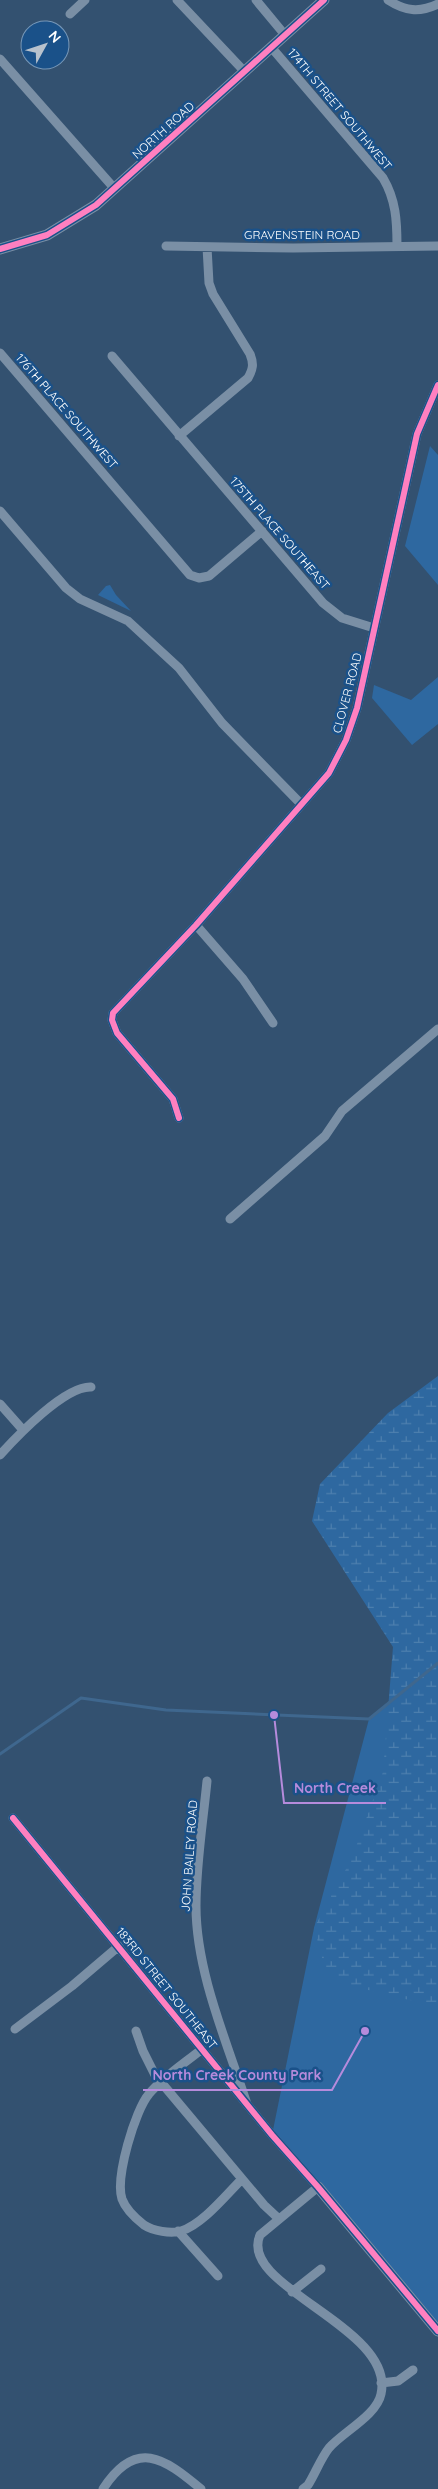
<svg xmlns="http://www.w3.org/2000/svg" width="438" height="2489" viewBox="0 0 438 2489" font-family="Quicksand,sans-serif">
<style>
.green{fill:#2e68a0}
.wetland{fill:url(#wetland-marsh)}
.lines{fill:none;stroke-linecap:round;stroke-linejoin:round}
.stream{stroke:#3f678e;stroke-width:3}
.minor{stroke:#7a8fa5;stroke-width:9}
.tertiary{stroke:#7a8fa5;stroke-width:11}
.cycleway-casing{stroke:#1a5189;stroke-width:9}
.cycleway{stroke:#ff80c0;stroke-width:6}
.labels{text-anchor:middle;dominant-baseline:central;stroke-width:5;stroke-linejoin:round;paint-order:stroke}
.street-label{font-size:12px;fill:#fff;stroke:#1a5189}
.leader{fill:none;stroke:#b68bdc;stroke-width:2}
.callout-dot{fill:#b68bdc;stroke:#1a5189;stroke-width:2}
.callout-label{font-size:14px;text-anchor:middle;font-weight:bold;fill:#b68bdc;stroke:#1a5189;stroke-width:5;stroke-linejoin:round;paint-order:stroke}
</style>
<defs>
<pattern id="wetland-marsh" width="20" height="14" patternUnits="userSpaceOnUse" patternTransform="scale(1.25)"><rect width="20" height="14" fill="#2e68a0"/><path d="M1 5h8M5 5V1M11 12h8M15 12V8" fill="none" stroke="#4d7fae"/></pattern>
</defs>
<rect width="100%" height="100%" fill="#335170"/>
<path class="green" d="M430,446L438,455V585L405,546Z
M110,585L116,595L131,611L98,595L106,586Z
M438,677V724L412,745L372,698L374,685L411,700Z
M438,1663V2332L272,2135L314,1928L369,1719Z"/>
<path class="wetland" d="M438,1376V2007L352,1986L325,1968L314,1928L352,1858L383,1772L393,1647L312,1521L320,1484L388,1413Z"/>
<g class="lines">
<path class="stream" d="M0,1754L81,1698L166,1710L369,1719L438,1663"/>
<path class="minor" d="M177,0L244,71
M256,0L285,35
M388,0C405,11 419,13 438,4
M70,14L85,0
M271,47L383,178C396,200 397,221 397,246
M0,59L114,188
M166,246L293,248L438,246
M0,353L190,575L199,578L209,576L262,531
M112,356L323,603L342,618L374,628
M179,436L248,378C253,369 254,364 250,354L213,294L209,283L207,247
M0,511L66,588L80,599L128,621L179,668L222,723L301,804
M196,925L243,979L273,1023
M179,1118L173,1099L117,1033L112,1020L113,1013L196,925L329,773L346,740L357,708L417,434L438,385
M230,1219L325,1136L342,1111L438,1029
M0,1404L23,1430
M0,1455C18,1435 65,1386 91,1387
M207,1781C203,1822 196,1865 196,1906C196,1971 226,2040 246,2101
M13,1818L272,2135L318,2187L260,2235C237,2287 396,2327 381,2394C377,2415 343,2432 329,2448C321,2458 315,2474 308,2485L303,2489
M15,2029L72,1986L119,1946
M136,2031L143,2051L155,2075L264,2205L279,2219
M202,2049C185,2063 163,2077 149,2094C135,2110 115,2178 122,2199C126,2210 135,2218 144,2225C153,2231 171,2234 181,2231C202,2225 226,2195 242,2179
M178,2231L218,2276
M292,2292L321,2269
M381,2383L398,2381L413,2370
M103,2489C136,2438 164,2458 201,2489"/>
<path class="tertiary" d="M0,249L47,235L96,205L324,0
M318,2187L438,2331"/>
<g class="cycleway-casing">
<path id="cycleway" d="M0,249L47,235L96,205L324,0
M179,1118L173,1099L117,1033L112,1020L113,1013L196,925L329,773L346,740L357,708L417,434L438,385
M13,1818L272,2135L318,2187L438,2331"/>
</g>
<use href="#cycleway" class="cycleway"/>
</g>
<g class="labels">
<g class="street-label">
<text transform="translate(340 109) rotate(50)">174TH STREET SOUTHWEST</text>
<text transform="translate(163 130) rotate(-42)">NORTH ROAD</text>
<text x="302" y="234">GRAVENSTEIN ROAD</text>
<text transform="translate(67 411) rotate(49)">176TH PLACE SOUTHWEST</text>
<text transform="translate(280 533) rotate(49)">175TH PLACE SOUTHEAST</text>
<text transform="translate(347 693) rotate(-75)">CLOVER ROAD</text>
<text transform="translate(189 1856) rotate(-86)">JOHN BAILEY ROAD</text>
<text transform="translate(167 1988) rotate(51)">183RD STREET SOUTHEAST</text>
</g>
</g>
<path class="leader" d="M274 1715L284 1803H386M365 2031L332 2090H143"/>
<g class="callout-dot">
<circle cx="274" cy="1715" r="5"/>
<circle cx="365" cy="2031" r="5"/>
</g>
<g class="callout-label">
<text x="335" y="1793">North Creek</text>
<text x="237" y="2080">North Creek County Park</text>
</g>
<g transform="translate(45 45) rotate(50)"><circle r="24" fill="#1a5189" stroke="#7697b8"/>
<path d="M0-4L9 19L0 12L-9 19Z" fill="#b8c2cd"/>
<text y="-8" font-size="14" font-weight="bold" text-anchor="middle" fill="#ffffff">N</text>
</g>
</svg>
